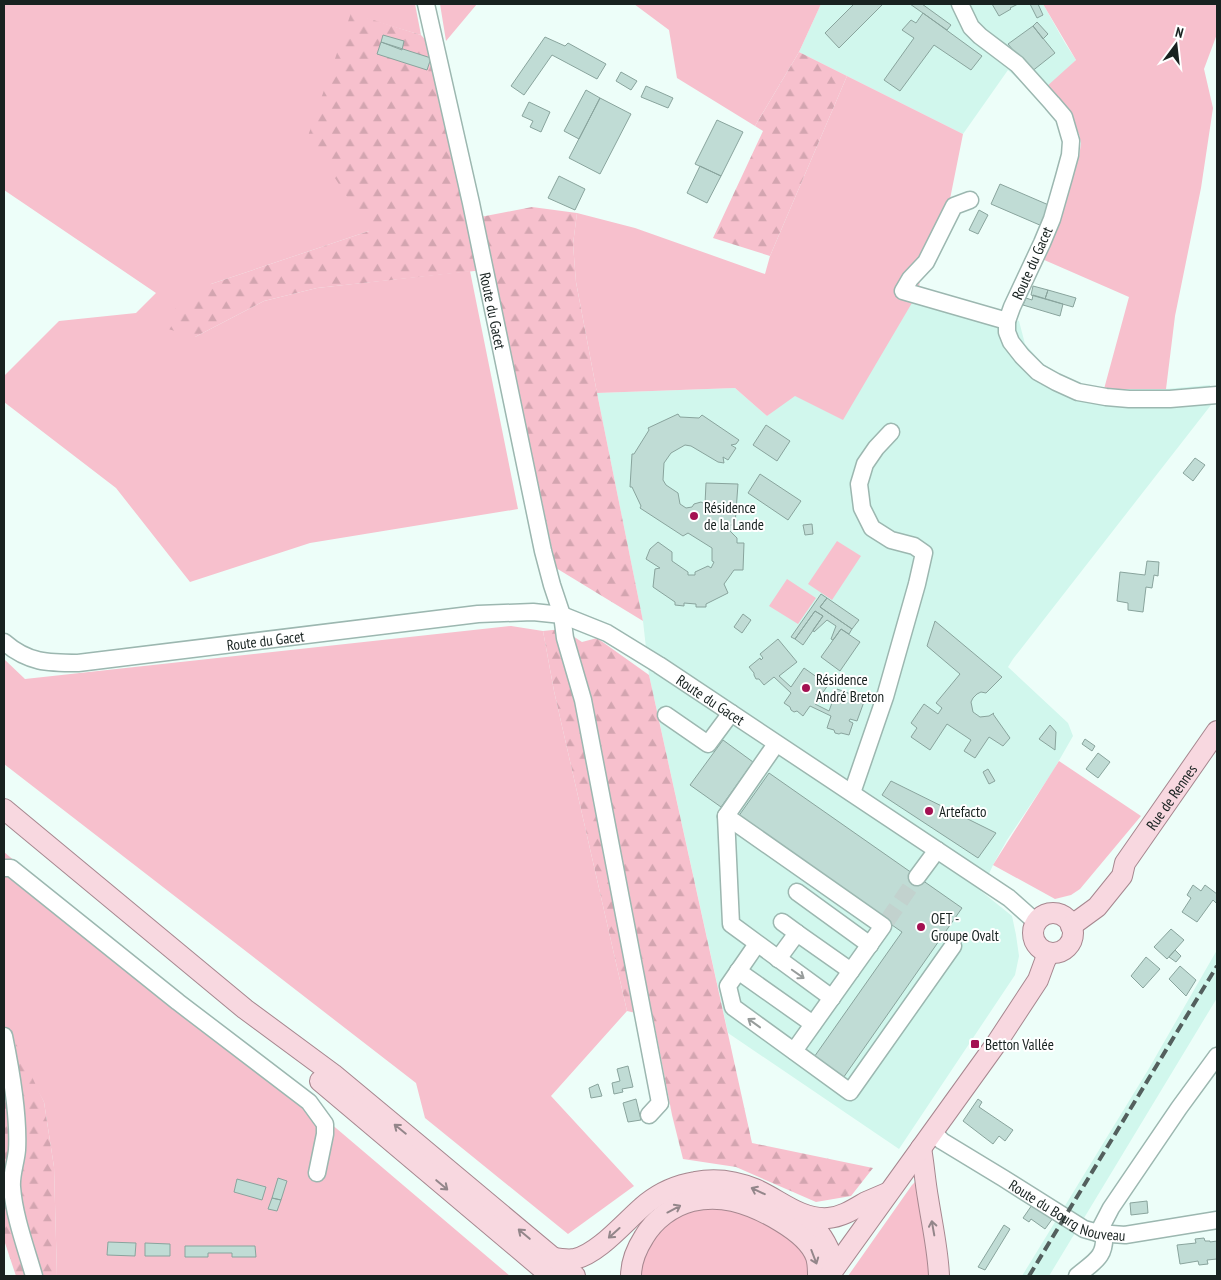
<svg xmlns="http://www.w3.org/2000/svg" width="1221" height="1280" viewBox="0 0 1221 1280" font-family="'PT Sans Narrow',sans-serif">
<style>
.built{fill:#d1f7ed}
.green{fill:#f7c0cd}
.forest{fill:url(#forest-firs)}
.building{fill:#c0dcd5;stroke:#89a49d}
.lines{fill:none;stroke-linecap:round;stroke-linejoin:round}
.minor-tunnel{stroke:#c2d2ce;stroke-width:16;stroke-dasharray:16 8;stroke-linecap:butt}
.minor-casing{stroke:#9cb7b0;stroke-width:19}
.major-casing{stroke:#a6878f;stroke-width:22}
.minor{stroke:#fff;stroke-width:16}
.major{stroke:#f8d8e0;stroke-width:20}
.rail{stroke:#535f5d;stroke-width:4;stroke-dasharray:10 5;stroke-linecap:butt}
.oneway{stroke:#979c9b}
.oneway2{stroke:#93868a}
.poi-dot{fill:#a41152;stroke:#fff;stroke-width:2}
.labels{text-anchor:middle;dominant-baseline:central;stroke-width:4;stroke-linejoin:round;paint-order:stroke}
.street-label{font-size:15px;fill:#182220;stroke:#fff}
.poi-label{font-size:15px;fill:#182220;stroke:#fff;text-anchor:start}
</style>
<defs>
<pattern id="forest-firs" width="22" height="20" patternUnits="userSpaceOnUse" patternTransform="scale(1.25)"><rect width="22" height="20" fill="#f7c0cd"/><path d="M5 1l3.5 6h-7zM16 11l3.5 6h-7z" fill="#d3a5b0"/></pattern>
</defs>
<rect width="100%" height="100%" fill="#edfef9"/>
<path class="built" d="M821,4H1043L1065,43L1076,60L1038,97L1008,70L963,134L799,52Z
M919,291L1019,321L1025,344L1042,363L1073,383L1104,389H1166L1210,385L1211,405L1013,659L1008,667L1068,723L1073,736L1053,771L1007,840L993,865L981,891L1012,916L1016,935L1019,956L1015,975L899,1149L728,1033L649,675L643,621L597,393L735,388L767,416Z
M1217,950V998L1049,1276H1022L1148,1070Z"/>
<path class="green" d="M4,4H415L421,35L351,14L369,231L211,284L195,337L264,301L317,288L470,271L518,509L310,543L190,582L116,488L4,402V376L59,321L136,313L156,293L4,190Z
M440,4H477L446,41Z
M634,4H821L799,52L755,126L677,78L669,30Z
M1043,4H1217V34L1204,69L1213,108L1201,188L1175,316L1166,389H1104L1129,297L1042,259L1055,230L1079,157L1081,143L1079,134L1070,118L1045,88L1076,60Z
M847,76L963,134L950,199L921,255L919,291L843,420L795,396L767,416L735,388L597,393L576,282L573,244L577,213L635,228L765,274L770,256Z
M837,541L861,556L832,600L808,584Z
M787,579L816,598L798,624L769,606Z
M511,626L543,631L554,691L627,1011L551,1096L634,1186L568,1234L425,1118L416,1083L4,764V659L25,679Z
M1059,761L1141,816L1080,889L1071,895L1055,899L993,865Z
M4,852L323,1117L510,1276H57L54,1167L44,1102L4,1028Z
M915,1182L919,1186L931,1276H848L912,1185Z
M711,1205C732,1209 756,1215 775,1227C788,1235 800,1248 810,1259L809,1276H640L645,1252L659,1228L682,1211Z"/>
<path class="forest" d="M351,13L421,35L433,48L470,219L532,207L577,213L573,244L576,282L597,393L643,621L556,568L493,269L317,288L264,301L195,337L158,326L175,309L211,284L369,231L308,136Z
M799,52L847,76L770,256L713,238L763,131L755,126Z
M562,629L582,642L597,638L649,675L752,1143L873,1168L851,1196L816,1202L736,1167L683,1159L672,1115L653,1017L627,1011L554,691L543,631Z
M4,1028L12,1035L44,1102L54,1167L57,1276H16L4,1240Z"/>
<path class="building" d="M854,4H883L839,48L825,33Z
M910,4H922L951,25L947,30Z
M992,4H1018L1010,8L1011,9L999,16Z
M1030,4H1038L1043,15L1037,18Z
M923,13L982,56L971,70L934,45L900,91L884,80L914,38L902,30L911,20L916,23Z
M1037,22L1048,34L1043,39L1033,26Z
M1033,26L1055,53L1031,72L1008,44Z
M383,35L404,41L402,50L381,42Z
M545,37L565,46L568,43L606,64L597,79L552,55L524,95L511,86Z
M381,42L431,58L427,70L377,54Z
M621,72L637,81L631,90L616,81Z
M646,86L673,98L668,108L641,97Z
M586,90L600,98L579,139L564,131Z
M600,98L631,114L600,174L569,158Z
M529,102L550,112L541,132L530,127L533,121L522,116Z
M717,120L743,132L721,176L695,164Z
M700,166L721,176L707,203L687,193Z
M559,176L585,189L575,210L548,198Z
M1000,184L1051,206L1042,226L991,204Z
M979,210L988,215L978,234L969,230Z
M1033,286L1048,290L1045,299L1031,295Z
M1048,290L1076,298L1073,307L1045,299Z
M1033,295L1063,304L1060,316L1023,305L1026,298L1032,300Z
M678,414L680,417L699,418L702,415L739,440L736,444L731,445L736,448L728,460L723,457L724,463L718,462L691,446L685,445L671,453L664,463L663,480L666,485L678,493L680,504L686,508L692,507L694,504L701,502L705,504L706,483L738,484L735,525H730V531L737,538V543H744L743,570H734L724,584L728,593L706,604V607H696V604L684,603V606L675,605V602L653,587L655,569L660,568L646,559L650,549L658,542L672,552V561L688,572V575H695V572L708,566L711,568L714,562L712,561V548L688,533L683,536L640,508L641,506L632,487H630L632,454H634L649,430L648,428Z
M766,425L790,441L777,461L753,445Z
M1195,458L1205,465L1193,481L1183,473Z
M760,474L801,501L788,520L748,493Z
M812,524L813,534L805,535L803,525Z
M1147,561L1159,562L1158,576L1154,575L1152,588L1146,587L1143,612L1128,610V603L1117,601L1120,572L1145,575Z
M821,594L827,598L820,607L852,629L849,634L841,629L833,640L831,639L836,626L827,620L814,632L813,630L823,616L815,611L795,639L791,637Z
M827,598L859,620L852,629L820,607Z
M815,611L823,616L803,645L795,639Z
M743,614L751,620L742,633L734,627Z
M935,621L1002,677L986,693L981,692L977,694L973,698L971,702L973,712L980,717L989,716L994,713L993,714L1010,738L1003,746L989,737L975,758L964,751L971,740L947,724L930,750L911,737L917,728L911,723L924,704L938,714L942,708L936,703L960,674L927,646Z
M841,629L860,642L840,671L821,657Z
M778,639L797,662L779,676L791,687L804,668L828,685L815,704L829,711L837,689L865,699L857,721L850,719L849,721L853,723L849,735L841,733L839,734L835,733L834,730L827,728L831,716L810,706L803,716L797,711L794,712L791,710L790,707L784,703L791,693L774,677L764,685L759,679H756L754,675V673L749,667L760,658L761,660L763,658L760,654Z
M1050,725L1056,732L1055,750L1039,739Z
M1085,739L1095,746L1092,751L1082,744Z
M723,740L753,762L721,807L690,785Z
M1098,753L1110,762L1098,778L1086,769Z
M988,769L995,781L989,784L983,772Z
M769,773L962,908L841,1081L812,1060L902,932L738,817Z
M891,781L986,828L996,833L978,858L882,795Z
M1193,885L1201,891L1205,885L1217,894V904L1213,900L1197,922L1182,912L1191,898L1187,895Z
M1171,929L1184,940L1167,959L1154,947Z
M1175,950L1181,956L1176,962L1169,957Z
M1146,957L1160,969L1143,988L1131,976Z
M1180,966L1196,980L1186,996L1169,979Z
M628,1066L633,1087L622,1089L623,1092L614,1094L612,1083L620,1081L617,1069Z
M598,1084L602,1096L591,1098L589,1088Z
M636,1099L641,1120L628,1122L623,1103Z
M978,1099L982,1102L979,1107L1013,1130L1005,1141L999,1136L993,1144L963,1121Z
M278,1178L287,1181L281,1200L272,1198Z
M237,1179L266,1187L262,1200L234,1192Z
M272,1198L281,1200L277,1211L268,1209Z
M1147,1201L1148,1213L1131,1215L1130,1203Z
M1032,1205L1053,1218L1045,1229L1031,1219L1029,1222L1023,1218Z
M1004,1225L1010,1229L985,1270L978,1267Z
M1204,1238L1205,1241H1210V1242L1217,1241V1259L1207,1260L1208,1264L1199,1265L1198,1261L1180,1264L1177,1245L1196,1243L1195,1239Z
M108,1242L136,1243L135,1256L107,1255Z
M145,1243L170,1244V1256H145Z
M185,1246H255L256,1257H232V1253H208V1257H185Z"/>
<g class="lines">
<path class="minor-tunnel" d="M887,921L917,877"/>
<g class="minor-casing">
<g id="minor">
<path id="s1" d="M426,4L471,203L543,551L552,585L562,615L565,638L583,700L660,1103L649,1115"/>
<path d="M960,4L971,27L980,36L1017,64L1052,103L1064,117L1071,141L1070,155L1064,177L1052,219L1042,243L1012,307L1007,321V332L1011,342L1022,356L1038,372L1056,382L1078,392L1106,397L1129,399H1170L1217,395"/>
<path d="M970,200L954,206L926,262L910,279L903,291L1007,321"/>
<path id="s2" d="M4,642C28,663 48,663 78,663L478,614L533,612L562,615L607,633L659,665L1009,898L1036,922"/>
<path d="M666,715L708,744L731,713"/>
<path d="M776,744L726,816L883,926L794,1051"/>
<path d="M852,793L885,697L917,584L924,553L914,546L891,540L872,528L862,508L859,484L865,464L876,448L891,432"/>
<path d="M726,816L731,924L832,998"/>
<path d="M4,868H11L178,1002L309,1102L325,1124V1134L317,1173"/>
<path d="M917,877L937,850"/>
<path d="M797,892L870,945"/>
<path d="M782,922L797,933"/>
<path d="M757,944L728,986L733,1007L850,1092L953,946"/>
<path d="M778,959L797,933L851,971"/>
<path d="M738,971L813,1024"/>
<path d="M4,1036C11,1070 19,1114 17,1150C16,1162 11,1175 12,1187C14,1216 26,1248 34,1276"/>
<path id="s3" d="M932,1131L942,1141L1003,1178L1065,1217L1084,1229L1098,1233L1125,1235L1217,1220"/>
<path d="M1098,1233L1111,1208L1179,1108L1217,1056"/>
<path d="M1077,1276C1093,1262 1106,1258 1104,1234"/>
</g>
</g>
<g class="major-casing">
<g id="major">
<path d="M4,809L245,1009L333,1074L416,1143L575,1276"/>
<circle cx="1053" cy="933" r="20"/>
<path id="s4" d="M1071,926L1097,907L1122,876L1125,863L1217,731"/>
<path d="M320,1081L551,1276"/>
<path d="M921,1148C924,1165 925,1181 928,1198C932,1224 938,1250 939,1276"/>
<path d="M801,1214C821,1232 826,1241 836,1266"/>
<path d="M553,1258C560,1259 568,1260 575,1259C600,1253 627,1219 647,1203C661,1192 677,1185 695,1182C715,1178 736,1181 755,1189C779,1199 800,1220 828,1218C842,1217 854,1209 866,1202C873,1199 880,1196 887,1193"/>
<path d="M631,1276C631,1263 637,1248 644,1237C654,1220 672,1206 692,1201C705,1198 720,1198 733,1201C758,1207 807,1231 816,1257C818,1263 818,1270 818,1276"/>
<path d="M829,1276L996,1044L1038,980L1045,961L1049,953"/>
</g>
</g>
<use href="#minor" class="minor"/>
<use href="#major" class="major"/>
<path class="rail" d="M1029,1276L1217,966"/>
</g>
<defs><path id="oneway-shaft" d="M-6 0H5M1.5-3L5.5 0L1.5 3" fill="none" stroke-width="1.6" stroke-linecap="round" stroke-linejoin="round" transform="scale(1.25)"/></defs>
<g class="oneway">
<use href="#oneway-shaft" transform="translate(798 974) rotate(35)"/>
<use href="#oneway-shaft" transform="translate(754 1023) rotate(-144)"/>
</g>
<g class="oneway2">
<use href="#oneway-shaft" transform="translate(400 1129) rotate(-141)"/>
<use href="#oneway-shaft" transform="translate(442 1185) rotate(40)"/>
<use href="#oneway-shaft" transform="translate(758 1191) rotate(-155)"/>
<use href="#oneway-shaft" transform="translate(674 1209) rotate(-28)"/>
<use href="#oneway-shaft" transform="translate(933 1228) rotate(-100)"/>
<use href="#oneway-shaft" transform="translate(614 1233) rotate(138)"/>
<use href="#oneway-shaft" transform="translate(524 1234) rotate(-140)"/>
<use href="#oneway-shaft" transform="translate(814 1257) rotate(69)"/>
</g>
<g class="poi-dot">
<circle cx="694" cy="516" r="5"/>
<circle cx="806" cy="688" r="5"/>
<circle cx="929" cy="811" r="5"/>
<circle cx="921" cy="927" r="5"/>
<rect x="970" y="1039" width="10" height="10" rx="2.5"/>
</g>
<g class="labels">
<g class="street-label">
<text transform="translate(1032 263) rotate(-66)">Route du Gacet</text>
<text stroke="none"><textPath href="#s1" startOffset="314">Route du Gacet</textPath></text>
<text stroke="none"><textPath href="#s2" startOffset="268">Route du Gacet</textPath></text>
<text stroke="none"><textPath href="#s2" startOffset="738">Route du Gacet</textPath></text>
<text stroke="none"><textPath href="#s4" startOffset="166">Rue de Rennes</textPath></text>
<text stroke="none"><textPath href="#s3" startOffset="159">Route du Bourg Nouveau</textPath></text>
</g>
<g class="poi-label">
<text x="704" y="507">Résidence<tspan x="704" dy="17">de la Lande</tspan></text>
<text x="816" y="679">Résidence<tspan x="816" dy="17">André Breton</tspan></text>
<text x="939" y="811">Artefacto</text>
<text x="931" y="918">OET -<tspan x="931" dy="17">Groupe Ovalt</tspan></text>
<text x="985" y="1044">Betton Vallée</text>
</g>
</g>
<rect width="1221" height="1280" fill="none" stroke="#182220" stroke-width="10"/>
<g transform="translate(1176 45) rotate(15)" stroke="#ffffff" stroke-width="4" paint-order="stroke">
<path d="M0-4L9 19L0 12L-9 19Z" fill="#182220"/>
<text y="-8" font-size="14" font-weight="bold" text-anchor="middle" fill="#182220">N</text>
</g>
</svg>
